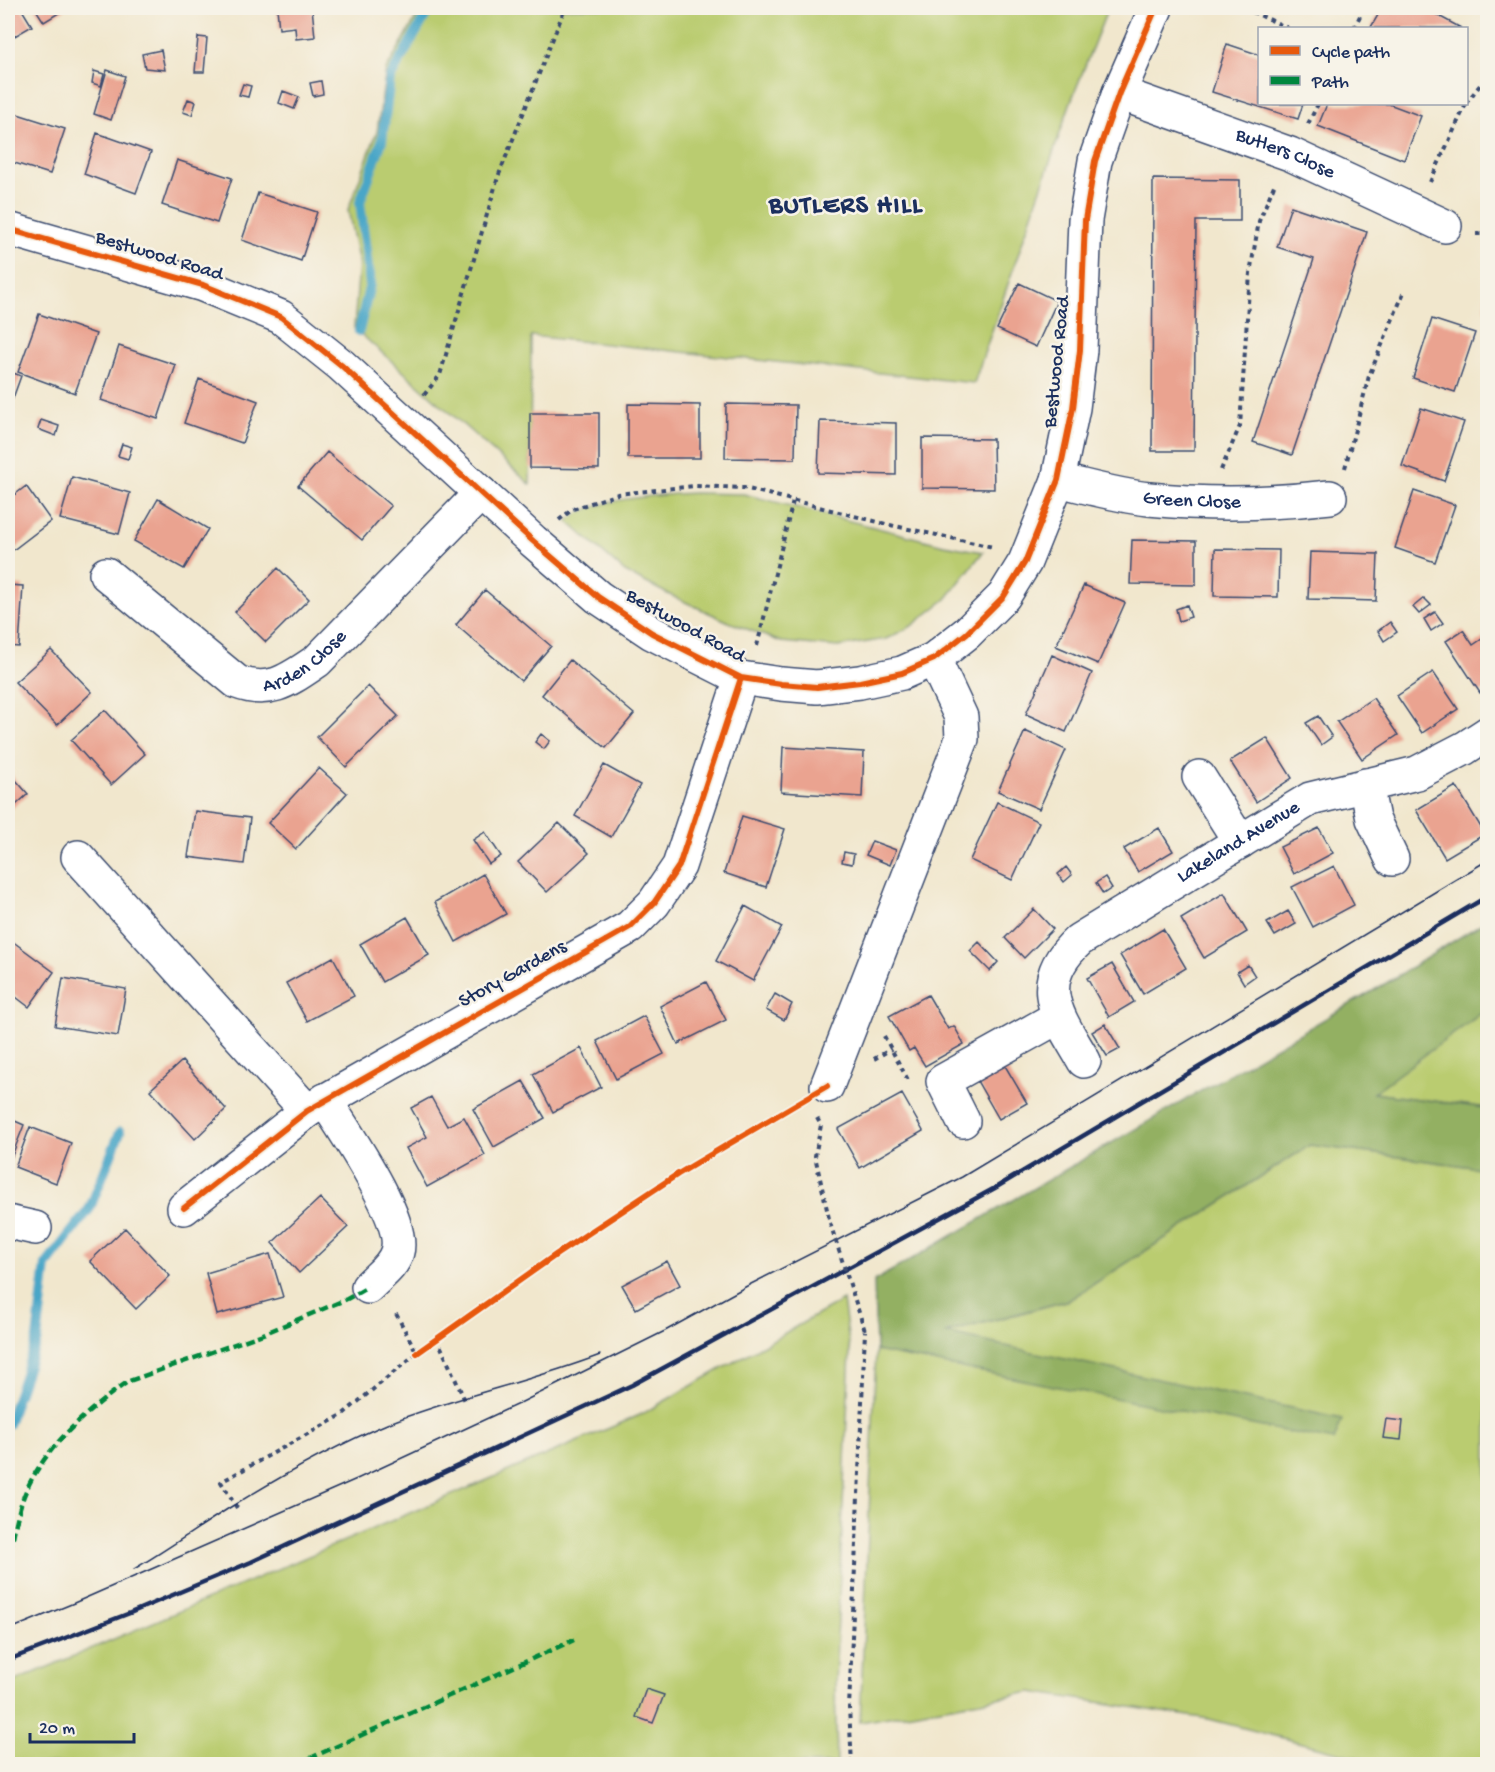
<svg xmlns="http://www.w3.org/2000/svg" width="1495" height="1772" viewBox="0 0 1495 1772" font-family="'Gochi Hand',sans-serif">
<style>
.green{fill:#bacc70;stroke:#6a7e67;stroke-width:1.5}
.forest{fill:#93b062;stroke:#577060;stroke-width:1.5}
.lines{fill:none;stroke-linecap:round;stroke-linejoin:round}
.stream{stroke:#48a6c7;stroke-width:10}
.building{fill:#eaa390}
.minor-casing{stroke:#3b4b6f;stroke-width:36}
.path{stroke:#3b4b6f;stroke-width:4;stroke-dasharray:4.5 4.5;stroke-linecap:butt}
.minor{stroke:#fff;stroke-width:33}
.tram{stroke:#1b2f5e;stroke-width:1.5}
.rail{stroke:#1b2f5e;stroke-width:4.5}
.path-bridge{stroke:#3b4b6f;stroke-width:4;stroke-dasharray:4.5 4.5;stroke-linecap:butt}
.quiet{stroke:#00873e;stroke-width:4.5;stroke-dasharray:9 4.5;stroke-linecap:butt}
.cycleway-casing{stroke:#f7f3e8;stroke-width:10}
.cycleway{stroke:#e8590c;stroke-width:6}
.labels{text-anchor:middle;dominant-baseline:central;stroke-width:5;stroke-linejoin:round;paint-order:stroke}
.street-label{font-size:20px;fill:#1b2f5e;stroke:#f7f3e8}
.district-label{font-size:26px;font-weight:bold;letter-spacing:1.5px;fill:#1b2f5e;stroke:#f7f3e8}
</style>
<rect width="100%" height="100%" fill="#f7f3e8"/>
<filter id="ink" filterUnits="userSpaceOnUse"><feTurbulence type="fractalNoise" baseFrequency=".0167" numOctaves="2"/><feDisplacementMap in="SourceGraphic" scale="12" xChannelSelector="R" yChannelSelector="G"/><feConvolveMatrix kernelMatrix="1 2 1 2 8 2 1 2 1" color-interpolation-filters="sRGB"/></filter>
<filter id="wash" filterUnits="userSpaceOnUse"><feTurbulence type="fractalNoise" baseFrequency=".008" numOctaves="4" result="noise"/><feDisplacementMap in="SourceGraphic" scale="24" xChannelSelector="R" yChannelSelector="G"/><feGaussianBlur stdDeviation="1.35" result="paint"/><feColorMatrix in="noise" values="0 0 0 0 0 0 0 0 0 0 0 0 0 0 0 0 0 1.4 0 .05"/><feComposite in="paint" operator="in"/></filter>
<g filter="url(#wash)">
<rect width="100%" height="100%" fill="#f1e7cd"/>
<path class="green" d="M422,8H1108L1070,104L974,383L531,336L530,484L354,328L359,264L348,210L377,132L386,70Z
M693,493L744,494L944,545L983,552L946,599L910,627L886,639L838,647L781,642L729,622L670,595L625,572L567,521C594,498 657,495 693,493Z
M1487,1009V1108L1372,1093Z
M1310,1145L1487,1169V1764H1383L1209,1719L1031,1692L860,1722L876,1351L1334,1440L1342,1419L943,1334L1069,1300Z
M843,1300L850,1350L835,1684L837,1764H8V1684L640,1415Z"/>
<path class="forest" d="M1487,920V1009L1373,1093L1487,1108V1169L1310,1145L1069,1300L945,1333L1342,1419L1334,1441L876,1351L874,1281L1388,982Z"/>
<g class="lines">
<path class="stream" d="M359,331L370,284L360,202L382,141L390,78L430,8
M8,1424L37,1339L46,1265L90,1208L120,1132"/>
</g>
<g id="blocks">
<path class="building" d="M8,8H21L32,26L8,40Z
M35,8H67L44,22Z
M277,8H312L315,37L296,39L295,27L279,29Z
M1382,8H1424L1461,28H1374L1371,27Z
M198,37L207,38L204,72H195Z
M1227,44L1260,55V104H1303L1298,119L1212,92Z
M161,50L165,70L145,68L142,54Z
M107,70L125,76L111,120L94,114Z
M94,71L104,74L101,86L92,83Z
M321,81L323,94L313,96L310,83Z
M243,84L251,86L248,97L239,95Z
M283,91L299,97L294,109L279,103Z
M188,99L196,102L192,115L183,112Z
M1327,104H1389L1421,116L1404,160L1318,126Z
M8,111L65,129L50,174L8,161Z
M97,133L151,152L136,193L84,174Z
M177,160L232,178L217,223L162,205Z
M1153,179L1240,180V221H1196L1194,451H1152Z
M258,193L317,212L301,261L242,240Z
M1291,206L1367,232L1292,455L1253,442L1314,259L1277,247Z
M1485,268H1488V311H1485Z
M1019,283L1057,301L1036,347L997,329Z
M39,314L96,334L75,393L18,372Z
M1432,319L1475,333L1455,392L1413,378Z
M119,346L176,365L158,419L101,400Z
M8,371L21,376L8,412Z
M199,379L258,401L242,443L184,423Z
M628,404L700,405V458H628Z
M726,404L796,405L795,459L725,458Z
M1421,408L1464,422L1444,481L1402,466Z
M530,413H599V469L530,468Z
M41,420L59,426L56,436L38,429Z
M820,421L896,423V475L818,473Z
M922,438L993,439L994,489L922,488Z
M122,444L132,447L128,459L118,456Z
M327,452L391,506L362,540L298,486Z
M72,477L130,493L119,534L60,519Z
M26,486L51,521L8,554V500Z
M1414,491L1455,505L1435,562L1395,548Z
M158,499L208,529L184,569L134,541Z
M1132,540L1196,541V585L1130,584Z
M1215,549L1279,550L1278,597L1214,596Z
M1310,552L1378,554L1376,601L1308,599Z
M278,568L309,599L266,642L235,612Z
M8,585L23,586L19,647L8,646Z
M1084,585L1125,603L1098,664L1056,646Z
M485,590L551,646L521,681L456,625Z
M1424,598L1431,605L1419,614L1413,607Z
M1187,605L1191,617L1179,621L1176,609Z
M1435,612L1443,623L1431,631L1424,619Z
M1390,622L1397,632L1384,641L1378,631Z
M1463,630L1473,645L1488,635V688L1480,693L1446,641Z
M51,650L92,692L57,725L15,682Z
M1052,655L1092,673L1066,732L1026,714Z
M570,660L634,714L606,748L542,695Z
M1433,672L1458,709L1422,733L1397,696Z
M368,686L398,716L346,767L317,737Z
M1373,698L1398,735L1362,759L1337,722Z
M105,710L145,754L111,785L71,740Z
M1318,716L1332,737L1321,745L1306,723Z
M1025,731L1066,750L1039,809L998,791Z
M541,734L550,741L544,749L535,742Z
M1267,738L1292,778L1256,802L1230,761Z
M783,747L864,752L862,797L781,792Z
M604,765L640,785L611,837L575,816Z
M319,768L347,793L296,849L268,823Z
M8,771L28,794L8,812Z
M1456,786L1485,834L1445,858L1416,810Z
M997,802L1039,822L1012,880L970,860Z
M195,811L250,818L244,864L188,857Z
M742,816L785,829L766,887L724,873Z
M559,823L589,853L547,892L518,862Z
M1159,828L1173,851L1138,872L1124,849Z
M1319,828L1333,853L1294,874L1280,847Z
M485,832L501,856L489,864L473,840Z
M872,841L896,850L890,865L866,855Z
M844,852L854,854L852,864L842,862Z
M1334,866L1354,905L1313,927L1292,887Z
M1066,867L1072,875L1064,882L1058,874Z
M483,874L506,914L456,942L435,902Z
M1105,877L1112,888L1103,894L1096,883Z
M1224,893L1247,932L1204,958L1181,919Z
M745,906L782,927L753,981L716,961Z
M1034,909L1053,929L1024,958L1005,938Z
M1288,911L1296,924L1275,936L1267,923Z
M407,917L429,955L382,982L360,944Z
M1163,929L1186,968L1143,994L1120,955Z
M8,938L54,972L29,1007L8,991Z
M979,942L998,962L990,971L970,951Z
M333,957L354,996L307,1021L286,983Z
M1112,964L1134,1002L1109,1017L1087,978Z
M1248,965L1255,976L1244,984L1237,972Z
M63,978L126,989L118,1036L55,1026Z
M706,982L726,1020L678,1044L660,1006Z
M775,994L792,1004L784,1020L766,1010Z
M928,995L948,1029L954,1026L964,1044L925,1066L914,1048L909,1051L889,1016Z
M644,1016L664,1054L616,1079L597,1041Z
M1105,1024L1120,1049L1107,1056L1092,1032Z
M581,1048L601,1087L553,1112L533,1074Z
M182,1061L226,1109L195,1139L150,1090Z
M1004,1064L1027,1103L999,1119L976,1079Z
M523,1081L545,1118L494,1147L473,1109Z
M902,1094L923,1131L860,1168L838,1129Z
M431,1097L447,1126L464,1117L485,1155L427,1187L406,1148L427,1137L411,1108Z
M8,1118L24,1125L8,1166Z
M30,1127L71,1143L56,1183L15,1167Z
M320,1198L348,1227L299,1273L272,1243Z
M125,1228L170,1276L136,1309L90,1261Z
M270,1254L283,1297L217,1315L206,1273Z
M667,1261L680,1285L636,1309L622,1285Z
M1386,1419L1403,1421L1401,1440L1383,1438Z
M646,1689L664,1695L653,1723L636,1717Z"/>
</g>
</g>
<g filter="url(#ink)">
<use href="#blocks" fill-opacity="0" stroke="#3b4b6f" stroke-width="1.5"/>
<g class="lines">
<g class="minor-casing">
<g id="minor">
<path id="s1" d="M1119,93L1290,154L1445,226"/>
<path d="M8,229L203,285L281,317L341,365L533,541L598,597L652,633L741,678L781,684L817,687L860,682L902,673L934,659L967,633L1004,596L1025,562L1058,480L1073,408L1080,350L1085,220L1095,161L1119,93L1156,8"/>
<path id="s2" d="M1058,480C1088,487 1119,496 1149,499C1209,505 1270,504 1330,497"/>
<path id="s3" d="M106,574L237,682C271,695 290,679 317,661L481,493"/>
<path d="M1199,777L1240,842"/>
<path d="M1366,785L1373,819L1392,859"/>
<path d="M78,857L307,1111"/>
<path id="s4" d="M1084,1061C1058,1016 1031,984 1079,940L1310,799L1417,773L1465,748L1488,733"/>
<path d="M827,1086L962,739L961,717L934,659"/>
<path d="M325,1100C343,1129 407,1220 397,1252C393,1267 378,1276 368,1287"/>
<path d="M963,1121L943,1081L1058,1017"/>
<path d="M184,1208L307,1111L630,927L654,903L679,866L741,678"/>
<path d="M8,1222L35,1228"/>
</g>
</g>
<path class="path" d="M1108,8L1118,12
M1244,8L1288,28
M1354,28L1364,8
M1466,103L1488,75
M1308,124L1318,104
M1430,182L1466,104
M1476,234H1488
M424,395L440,375L498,177L565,8
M1345,468L1369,376L1404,292
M1221,470L1240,426L1250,273L1259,221L1275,183
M559,520L573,509L618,494L694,486L744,488L890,525L993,547
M757,646L793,501
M884,1036L908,1080
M874,1059L891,1049
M817,1118L821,1125L815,1156L830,1223
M437,1338L466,1403
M237,1508L221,1482L342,1415L417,1353L394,1310
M852,1764L849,1708L865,1331"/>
<use href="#minor" class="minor"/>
<path class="tram" d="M134,1569C168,1549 200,1526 234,1505C283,1475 334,1446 387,1424C457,1396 530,1382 600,1355
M8,1630L74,1603L359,1478L516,1405L665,1331L747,1286L962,1177L1488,860"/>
<path class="rail" d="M8,1660L130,1613L251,1562L632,1385L995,1188L1488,896"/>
<path class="path-bridge" d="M830,1223L865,1331"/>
<path class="quiet" d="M8,1565C12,1544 15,1522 22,1501C39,1452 87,1410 129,1381L263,1334L347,1299L368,1287
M297,1764L574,1640"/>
<g class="cycleway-casing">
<path id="cycleway" d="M8,229L203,285L281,317L341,365L533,541L598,597L652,633L741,678L781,684L817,687L860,682L902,673L934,659L967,633L1004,596L1025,562L1058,480L1073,408L1080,350L1085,220L1095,161L1119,93L1156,8
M184,1208L307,1111L630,927L654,903L679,866L741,678
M417,1353L557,1254L678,1174L827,1086"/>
</g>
<use href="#cycleway" class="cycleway"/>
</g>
</g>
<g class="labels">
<g class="street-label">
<text stroke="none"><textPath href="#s1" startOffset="177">Butlers Close</textPath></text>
<text transform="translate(159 257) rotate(17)">Bestwood Road</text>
<text transform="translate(1058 362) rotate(-84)">Bestwood Road</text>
<text stroke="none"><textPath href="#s2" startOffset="136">Green Close</textPath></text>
<text transform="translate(685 627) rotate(29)">Bestwood Road</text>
<text stroke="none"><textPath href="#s3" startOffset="246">Arden Close</textPath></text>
<text stroke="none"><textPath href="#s4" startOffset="324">Lakeland Avenue</textPath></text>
<text transform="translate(513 975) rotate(-29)">Story Gardens</text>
</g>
<g class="district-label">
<text x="846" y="207">BUTLERS HILL</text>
</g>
</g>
<rect width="1495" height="1772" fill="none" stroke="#f7f3e8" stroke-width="30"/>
<rect x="1258" y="27" width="210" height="78" fill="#f7f3e8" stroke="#9fa5b1" stroke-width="1.5"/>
<rect x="1270" y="46" width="30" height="9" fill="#e8590c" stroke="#9fa5b1" stroke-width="1.5"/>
<text x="1312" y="57" font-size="18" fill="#1b2f5e">Cycle path</text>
<rect x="1270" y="76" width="30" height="9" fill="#00873e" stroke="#9fa5b1" stroke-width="1.5"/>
<text x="1312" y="87" font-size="18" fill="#1b2f5e">Path</text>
<path d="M30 1733v9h104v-9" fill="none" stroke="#1b2f5e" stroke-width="3"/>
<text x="39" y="1733" font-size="18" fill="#1b2f5e" stroke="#f7f3e8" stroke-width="4.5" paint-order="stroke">20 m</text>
</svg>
